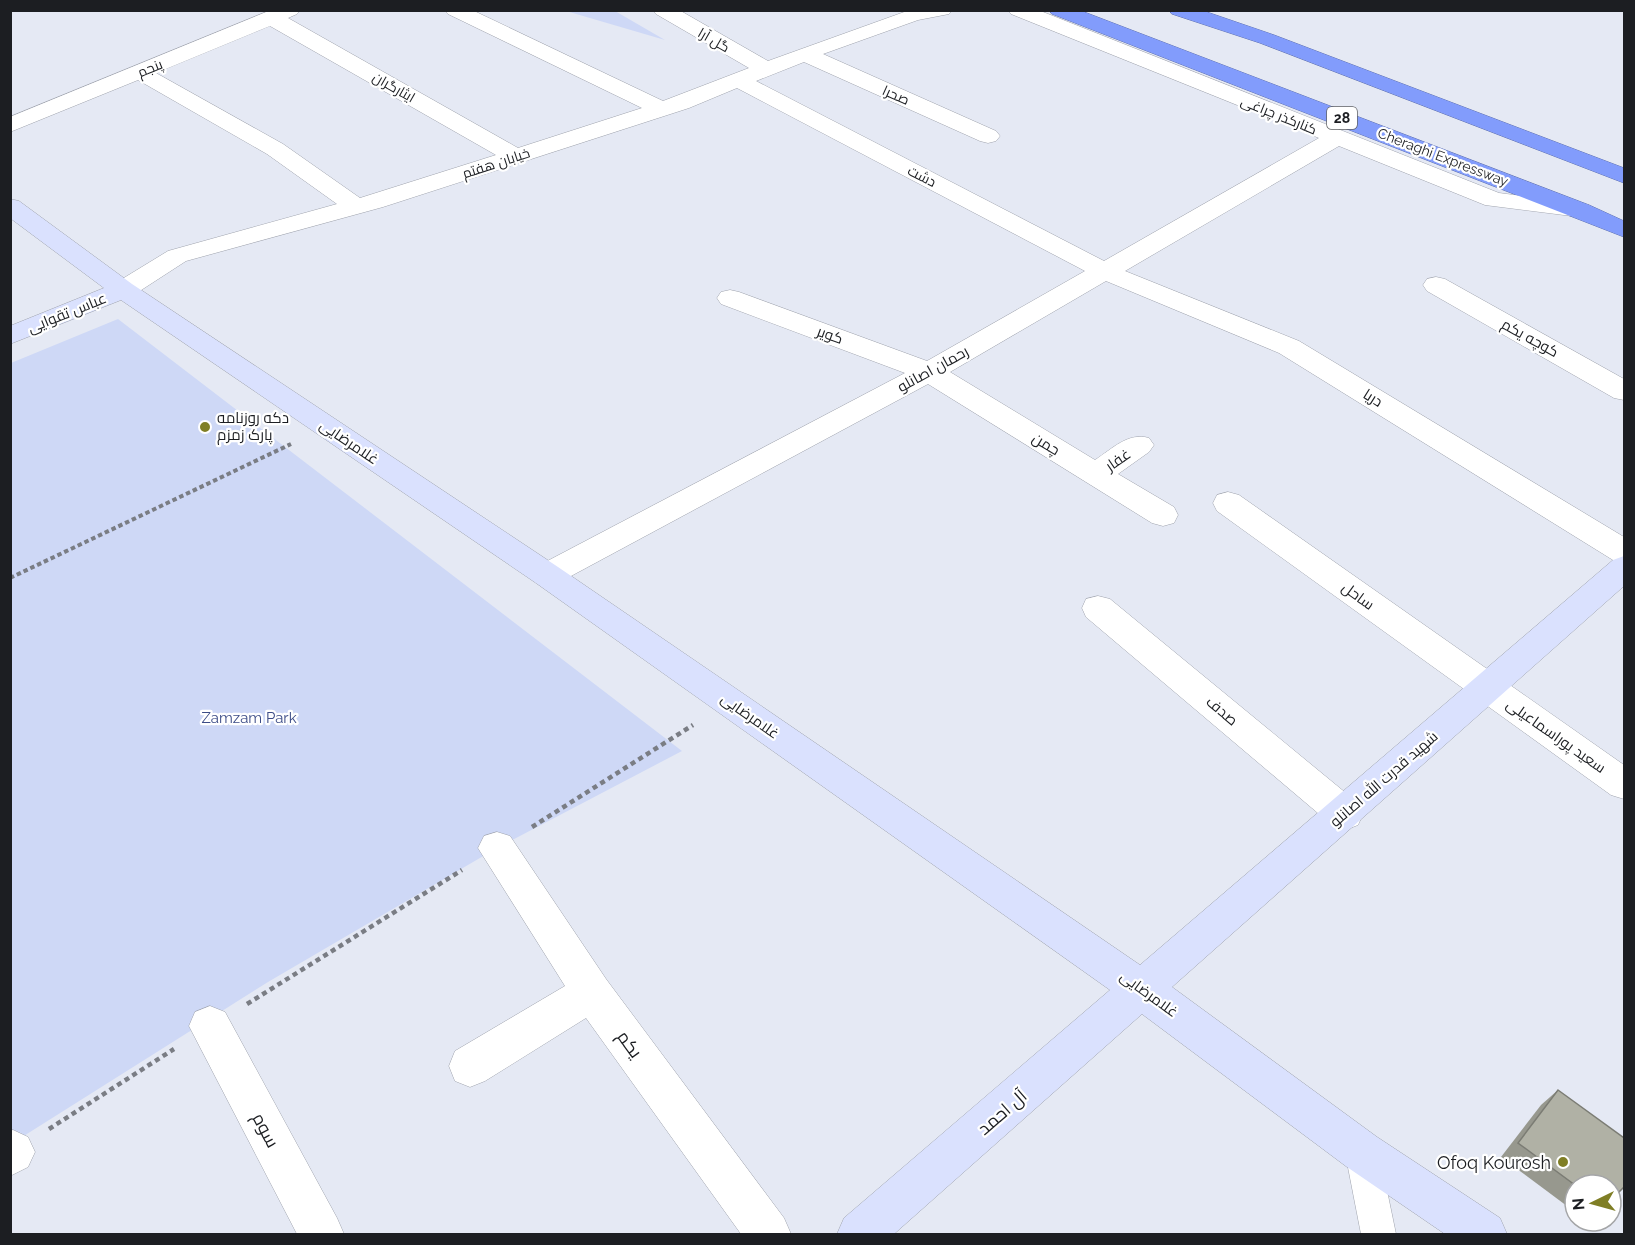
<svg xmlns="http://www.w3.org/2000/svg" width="1635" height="1245" viewBox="0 0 1635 1245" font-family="Raleway,Cairo,sans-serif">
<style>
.green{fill:#ced8f6}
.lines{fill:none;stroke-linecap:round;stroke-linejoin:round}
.lane-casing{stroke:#9fa3ad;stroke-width:1}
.street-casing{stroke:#9fa3ad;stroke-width:1}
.secondary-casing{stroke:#9fa3ad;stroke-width:1}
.highway-casing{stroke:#5e70b0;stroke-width:1}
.path-far1{stroke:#7a7d84;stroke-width:4;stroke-dasharray:4.5 3;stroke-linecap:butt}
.path{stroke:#7a7d84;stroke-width:4.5;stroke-dasharray:5 4;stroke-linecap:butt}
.lane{fill:#fff;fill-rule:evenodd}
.street{fill:#fff;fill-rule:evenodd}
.secondary{fill:#dae1fe;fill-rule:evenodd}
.highway{fill:#829cfc;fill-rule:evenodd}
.wall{fill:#97988e}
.building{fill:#b0b1a5;stroke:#7b7c74;stroke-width:1.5}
.poi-dot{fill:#7f7e25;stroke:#fff;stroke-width:2}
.labels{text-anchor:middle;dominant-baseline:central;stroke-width:4.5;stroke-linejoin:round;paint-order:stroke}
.far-street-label{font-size:14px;fill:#1c1e22;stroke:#fff}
.shield{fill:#fff;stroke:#606264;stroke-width:1.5}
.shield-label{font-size:14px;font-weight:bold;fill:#1c1e22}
.street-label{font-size:15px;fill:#1c1e22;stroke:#fff}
.poi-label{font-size:15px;fill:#1c1e22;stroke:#fff;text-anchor:start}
.park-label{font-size:15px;fill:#3c4c87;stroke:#fff}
.near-street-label{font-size:18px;fill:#1c1e22;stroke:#fff}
.near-poi-label{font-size:18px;fill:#1c1e22;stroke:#fff;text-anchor:end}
</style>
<rect width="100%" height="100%" fill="#e5e9f4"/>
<path class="green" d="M566,11H615L665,40Z
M118,319L682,751L497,848L268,982L11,1144V363Z"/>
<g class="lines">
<g class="lane-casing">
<path id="lane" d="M1362,1135L1374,1140L1379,1152L1396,1234H1361L1345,1152L1350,1140Z"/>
</g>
<g class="street-casing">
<path id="street" d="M271,10H300L297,14L288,18L518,148L642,108L448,14L445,10H472L663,101L749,68L656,14L653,10H679L768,61L907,11L952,10L949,14L918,20L823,54L996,131L1000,136L996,141L988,143L980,141L804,62L756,81L1104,261L1319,138L1011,14L1008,10H1038L1499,193L1589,205L1592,210L1589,215L1580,217L1485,205L1339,146L1125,271L1299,341L1624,537V563L1613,560L1279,353L1106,281L950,372L1095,460C1112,449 1128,432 1149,438L1154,445L1149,452L1118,474L1174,507L1178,515L1174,523L1163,526L1152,523L928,384L558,583L547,587L536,583L531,575L536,567L905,373L721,304L717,298L721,292L730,290L739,292L927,361L1085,271L737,88L689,108L383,207L186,261L132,296L123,298L114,296L110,290L114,284L168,251L337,204L267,154L138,80L10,132V117ZM270,26L496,155L360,198L283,144L156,73Z
M1436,277L1445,279L1624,379V400L1614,398L1427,291L1423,285L1427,279Z
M1228,492L1239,495L1624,765V799L1611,795L1217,511L1213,503L1217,495Z
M1098,596L1110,599L1358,803L1363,814L1358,825L1345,830L1332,825L1086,617L1082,608L1086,599Z
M497,832L510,836L606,979L784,1218L791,1234H741L586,1018L485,1081L470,1087L455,1081L449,1066L455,1051L565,986L478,848L484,836Z
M210,1006L225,1012L337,1218L344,1234H297L189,1026L195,1012Z
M13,1130L28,1137L35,1152L28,1167L10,1176V1131Z"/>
</g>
<g class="secondary-casing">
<path id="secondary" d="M10,199L19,201L132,284L558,567L1140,965L1613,560L1624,556V586L1172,987L1377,1137L1500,1218L1507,1234H1445L1347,1167L1142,1014L894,1234H837L844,1218L1110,990L536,583L121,300L10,344V326L104,288L10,218Z"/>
</g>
<g class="highway-casing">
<path id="highway" d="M1049,10H1079L1589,205L1624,221V237L1052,14Z
M1169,10H1201L1274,35L1624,168V183L1260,43L1172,14Z"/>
</g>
<path class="path-far1" d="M10,578L291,444"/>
<path class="path" d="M532,827L693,725
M247,1004L462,870
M49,1129L174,1049"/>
<use href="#lane" class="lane"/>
<use href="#street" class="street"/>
<use href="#secondary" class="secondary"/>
<use href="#highway" class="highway"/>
</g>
<path class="wall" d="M1558,1090L1575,1185V1212L1501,1157L1541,1105Z"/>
<path class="building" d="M1558,1090L1624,1138V1187L1611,1200V1185H1575L1518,1143Z"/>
<g class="poi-dot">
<circle cx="205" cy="427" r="6"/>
<circle cx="1563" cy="1162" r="6"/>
</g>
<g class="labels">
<g class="far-street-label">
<text transform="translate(714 40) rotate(30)">گل آرا</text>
<text transform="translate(150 68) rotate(-22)">پنجم</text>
<text transform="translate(394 87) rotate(30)">ایثارگران</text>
<text transform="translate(896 95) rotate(24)">صحرا</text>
<text transform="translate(1279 115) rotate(22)">کنارکذر چراغی</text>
<text transform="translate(1443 157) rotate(21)">Cheraghi Expressway</text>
<text transform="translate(496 163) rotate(-18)">خیابان هفتم</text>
<text transform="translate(922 176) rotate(27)">دشت</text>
</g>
<rect class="shield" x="1327" y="107" width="30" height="22" rx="4.5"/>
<g class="shield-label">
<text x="1342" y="118">28</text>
</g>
<g class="street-label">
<text transform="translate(67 313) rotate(-22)">عباس تقوایی</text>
<text transform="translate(830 335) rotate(20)">کویر</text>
<text transform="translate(1530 338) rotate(29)">کوچه یکم</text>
<text transform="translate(933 369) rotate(-29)">رحمان اصانلو</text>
<text transform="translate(1373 398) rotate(32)">دریا</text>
<text transform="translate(349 442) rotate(34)">غلامرضایی</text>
<text transform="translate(1046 444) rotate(31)">چمن</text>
<text transform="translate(1118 460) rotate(-34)">غفار</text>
<text transform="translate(1358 596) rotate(36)">ساحل</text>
<text transform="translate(1222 711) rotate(40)">صدف</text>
<text transform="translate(750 716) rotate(35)">غلامرضایی</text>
<text transform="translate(1556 736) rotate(35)">سعید پوراسماعیلی</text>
<text transform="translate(1384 779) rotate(-41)">شهید قدرت الله اصانلو</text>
<text transform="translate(1149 994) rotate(36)">غلامرضایی</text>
</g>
<g class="poi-label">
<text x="217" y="418">دکه روزنامه<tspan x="217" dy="17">پارک زمزم</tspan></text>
</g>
<g class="park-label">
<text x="249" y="718">Zamzam Park</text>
</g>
<g class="near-street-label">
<text transform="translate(630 1044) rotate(54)">یکم</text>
<text transform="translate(1002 1112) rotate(-41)">آل احمد</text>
<text transform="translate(266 1130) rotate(62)">سوم</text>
</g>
<g class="near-poi-label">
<text x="1551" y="1162">Ofoq Kourosh</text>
</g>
</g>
<rect width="1635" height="1245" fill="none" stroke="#1c1e22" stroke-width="24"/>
<g transform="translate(1593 1203) rotate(265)"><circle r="28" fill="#ffffff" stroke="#a4a5a7" stroke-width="1.5"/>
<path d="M0-4.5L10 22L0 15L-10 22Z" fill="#7f7e25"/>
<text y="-9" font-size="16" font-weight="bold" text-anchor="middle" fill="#1c1e22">N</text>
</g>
</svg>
